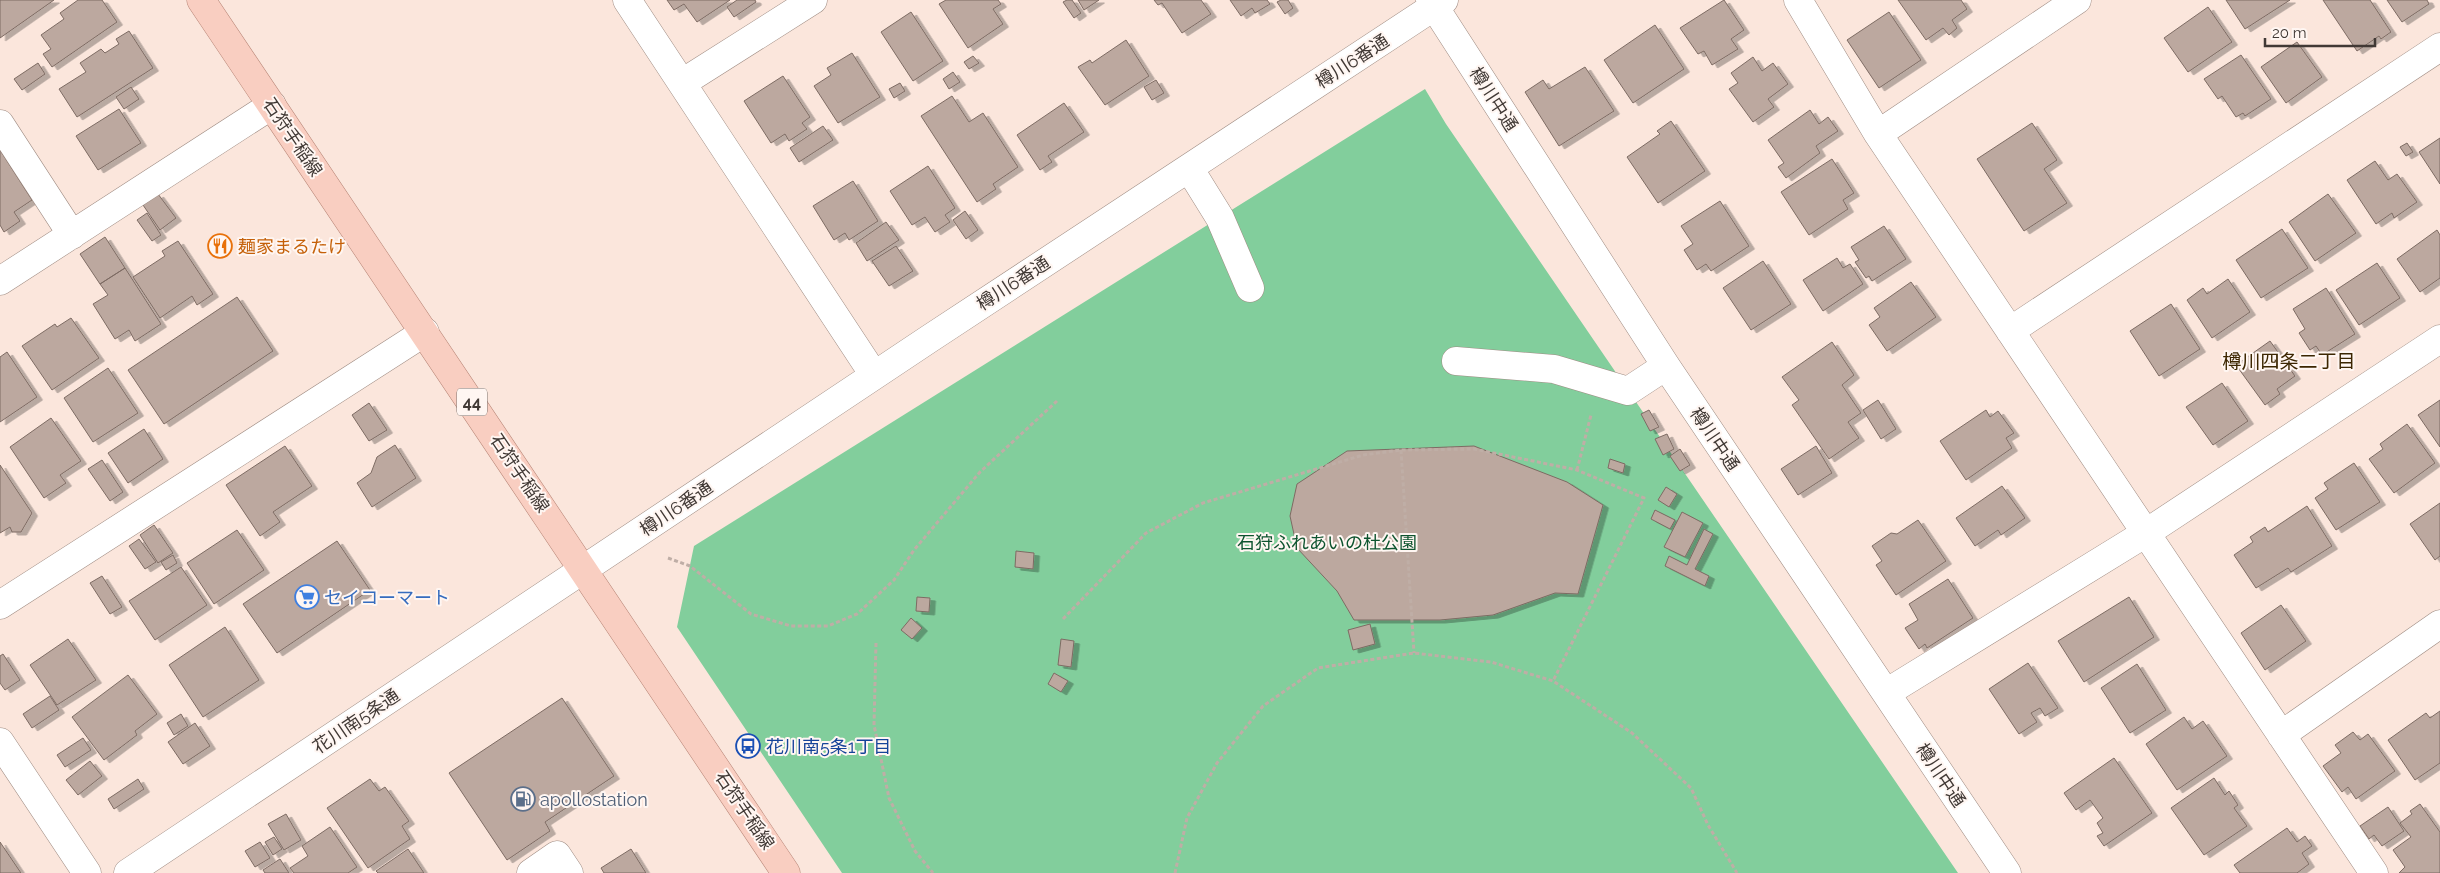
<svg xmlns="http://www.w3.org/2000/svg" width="2440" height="873" viewBox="0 0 2440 873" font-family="Raleway,'Noto Sans JP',sans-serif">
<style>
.green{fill:#82ce9c}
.building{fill:#bca89f;stroke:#7d6b63;filter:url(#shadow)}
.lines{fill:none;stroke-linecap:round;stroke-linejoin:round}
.minor-casing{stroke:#9f8c83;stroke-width:29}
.major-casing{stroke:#b68475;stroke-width:29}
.path{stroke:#bfaea6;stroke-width:3;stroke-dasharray:4 2.5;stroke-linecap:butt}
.minor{stroke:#fff;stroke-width:28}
.major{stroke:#f9cec1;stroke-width:28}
.labels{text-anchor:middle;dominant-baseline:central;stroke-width:4;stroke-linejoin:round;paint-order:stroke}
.shield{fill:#fff6f2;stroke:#7a726e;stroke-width:1}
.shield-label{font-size:16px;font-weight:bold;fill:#413935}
.street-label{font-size:18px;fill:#413935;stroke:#fff6f2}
.food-label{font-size:18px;fill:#c56008;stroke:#fff6f2;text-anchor:start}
.park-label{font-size:18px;fill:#0e542f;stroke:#fff6f2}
.shop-label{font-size:18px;fill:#366cbe;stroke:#fff6f2;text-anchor:start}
.transit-label{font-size:18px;fill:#164399;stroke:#fff6f2;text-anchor:start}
.service-label{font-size:18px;fill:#4e5e75;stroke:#fff6f2;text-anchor:start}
.neighbourhood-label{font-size:19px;fill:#3c2601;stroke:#fff6f2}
</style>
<defs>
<filter id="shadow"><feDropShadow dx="5.5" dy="3" stdDeviation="0" flood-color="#0004"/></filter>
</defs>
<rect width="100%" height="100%" fill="#fbe6dc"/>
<path class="green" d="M1425,89L1446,124L1958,873H842L677,627L694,546Z"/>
<path class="building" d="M0,0H54L0,38Z
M78,0H102L117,22L52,67L43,54L51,49L41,35L64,19L60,13Z
M667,0H730L697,22L684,4L674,10Z
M737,0H755L756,2L734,17L727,7Z
M946,0H998L1001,4L993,9L1003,24L968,48L939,4Z
M1067,0H1072L1081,13L1074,18L1063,2Z
M1078,0H1099L1084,10Z
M1154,0H1201L1211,14L1182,33L1162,3L1158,5Z
M1230,0H1267L1270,4L1255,13L1252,8L1241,16Z
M1281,0H1288L1293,8L1285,14L1277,2Z
M1724,0L1744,30L1731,39L1738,49L1712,65L1704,51L1698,54L1680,28Z
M1898,0H1961L1967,9L1952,20L1957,28L1949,35L1943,28L1926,40Z
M2226,0H2290L2245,29Z
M2323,0H2370L2391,32L2381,39L2379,36L2357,51Z
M2387,0H2427L2429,4L2402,22Z
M2208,7L2232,42L2188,72L2164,38Z
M911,12L943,61L913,81L881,32Z
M1889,12L1921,60L1879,88L1847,40Z
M1655,25L1684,69L1633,103L1604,60Z
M129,31L153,68L77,117L59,89L86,72L80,63L101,49L105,53L119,44L116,39Z
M1126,40L1149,76L1105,105L1078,67L1090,60L1092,63Z
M2297,42L2322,77L2286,103L2261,67Z
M852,53L880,97L838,123L814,86L831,75L827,68Z
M2241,55L2271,99L2245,116L2243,113L2236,117L2222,96L2218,99L2204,79Z
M973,56L979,63L969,69L964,62Z
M1753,57L1762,71L1773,63L1788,84L1768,99L1774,107L1753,122L1729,89L1738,83L1731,73Z
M38,63L45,74L22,90L14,79Z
M1585,67L1614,111L1559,146L1525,92L1543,80L1549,89Z
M953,72L960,82L949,89L943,79Z
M783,76L810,117L802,123L807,129L789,141L785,134L771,143L744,101Z
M1156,80L1164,93L1152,100L1144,87Z
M900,83L905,91L894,98L889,89Z
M131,87L139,99L124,109L116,97Z
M952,96L969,122L983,113L1018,167L993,184L996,189L977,202L921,116Z
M1064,103L1084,132L1048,156L1052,162L1040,170L1017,135Z
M119,109L141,143L98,170L76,136Z
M1810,110L1819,124L1828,117L1838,131L1816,146L1820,153L1786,178L1778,167L1784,163L1768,140Z
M1671,121L1705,171L1658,203L1627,157L1660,134L1657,131Z
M2032,123L2057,160L2044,169L2067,203L2024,231L1977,159Z
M823,126L833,140L799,162L790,148Z
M2440,138V184L2419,152Z
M2407,143L2413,152L2406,156L2400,147Z
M0,150L32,200L14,212L20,221L4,232L0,225Z
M1832,159L1854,193L1843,200L1848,209L1809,235L1781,192Z
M2375,161L2388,180L2397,174L2417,202L2394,218L2392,213L2376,224L2347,180Z
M928,166L955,208L945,215L950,222L935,232L925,217L912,225L890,191Z
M853,181L878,221L849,240L845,233L834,240L813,206Z
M158,194L176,218L160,230L143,205Z
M2328,194L2356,233L2315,261L2289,222Z
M1720,201L1749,246L1711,271L1706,264L1697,270L1684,250L1693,244L1681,226Z
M965,211L978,230L966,239L953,220Z
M147,213L161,235L152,241L137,220Z
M886,222L899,240L867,261L856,243Z
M1884,226L1906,259L1872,281L1869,276L1866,278L1855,262L1859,260L1851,247Z
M2282,229L2308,268L2261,298L2236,260Z
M2437,230L2440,235V278L2420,292L2397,259Z
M105,237L125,268L100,284L80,254Z
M178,241L213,294L197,305L192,296L160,318L133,277L165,256L162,251Z
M896,246L913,271L889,286L872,261Z
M1837,258L1843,268L1850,264L1863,284L1823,311L1803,280Z
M1763,261L1791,304L1751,330L1723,288Z
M2377,263L2400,298L2359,325L2336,290Z
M125,268L161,324L135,341L129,330L115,339L93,304L108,295L100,284Z
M2228,279L2250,312L2212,338L2187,300L2203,288L2207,294Z
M1911,282L1936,317L1887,351L1869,325L1880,317L1874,308Z
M2326,288L2355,334L2322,355L2316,346L2310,350L2299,333L2305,329L2293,309Z
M237,297L273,351L164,424L128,370Z
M2171,304L2200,349L2159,376L2130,331Z
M71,318L99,358L52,390L22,346L55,324L57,327Z
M2270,341L2295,376L2277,389L2280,394L2265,405L2236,365Z
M1832,342L1854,375L1842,385L1861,413L1848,422L1859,438L1829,459L1792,405L1799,400L1782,377Z
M7,352L37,397L0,422V357Z
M108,368L138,413L93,442L64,398Z
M2222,383L2248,421L2213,445L2186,407Z
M1878,400L1896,429L1881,439L1863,410Z
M2440,400V447L2418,415Z
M369,403L387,430L369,441L352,415Z
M1649,410L1659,427L1650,431L1641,414Z
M1986,410L1990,417L1998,411L2014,433L2006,438L2012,448L1966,480L1940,441Z
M51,418L81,461L60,475L66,483L44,498L10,447Z
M2407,424L2435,463L2394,493L2369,459L2383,449L2380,444Z
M144,429L163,459L128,483L108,453Z
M1667,434L1674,449L1663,455L1655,439Z
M395,445L416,478L372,507L357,483L371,473L377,457Z
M285,446L312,486L273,512L280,522L260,536L226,485Z
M1474,446L1567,482L1603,505L1578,594L1555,593L1493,615L1440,620H1354L1337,591L1297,548L1290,516L1297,484L1347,451Z
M1816,446L1832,473L1798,495L1781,469Z
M1680,449L1690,465L1680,471L1670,456Z
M1610,459L1625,464L1623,473L1608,468Z
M102,460L123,492L110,501L88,469Z
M2354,463L2380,502L2336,530L2315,498L2328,489L2324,483Z
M0,465L32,513L21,532H12L10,527L0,533Z
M2002,486L2025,518L2001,535L1998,530L1975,546L1956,518Z
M1666,487L1677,494L1669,507L1658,500Z
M2440,503V556L2435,560L2410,524Z
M2307,506L2332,546L2291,572L2288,568L2256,588L2234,555L2253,542L2250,537L2265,527L2268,532Z
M1655,510L1675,520L1670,529L1651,519Z
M1682,512L1703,523L1685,557L1664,547Z
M1918,520L1946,561L1896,595L1876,565L1882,561L1872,546L1891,533L1897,534Z
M154,525L173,553L158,563L140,535Z
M1704,529L1713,534L1695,569L1709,576L1705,586L1665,566L1669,556L1687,565Z
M237,530L264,570L214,604L187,563Z
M139,539L156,562L145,569L129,546Z
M337,541L370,590L277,653L243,604Z
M1016,551L1034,553L1033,569L1015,567Z
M173,555L177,563L166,570L161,562Z
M181,567L207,605L155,640L129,601Z
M102,576L122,607L110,614L90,583Z
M1948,579L1973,618L1927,648L1925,644L1919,649L1905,628L1918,620L1909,604Z
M917,597L930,598L929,612L916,611Z
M2129,597L2154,637L2084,682L2058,641Z
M2281,605L2306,641L2265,670L2241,633Z
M911,618L922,628L912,639L901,630Z
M1370,624L1375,644L1353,650L1348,630Z
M225,627L259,680L203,717L169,665Z
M68,639L96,680L57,705L30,665Z
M1061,639L1074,641L1071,667L1058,665Z
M3,654L20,680L5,690L0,683V656Z
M2028,663L2058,708L2045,716L2040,708L2031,713L2037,722L2019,734L1989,689Z
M2137,664L2166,710L2130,733L2101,688Z
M1054,673L1068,681L1061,692L1048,684Z
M128,675L157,714L135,731L137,735L104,760L72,717Z
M50,696L59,710L32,728L23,714Z
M562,698L614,776L545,822L550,831L507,860L449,773Z
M2440,711V763L2415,780L2388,740L2426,713L2430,718Z
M181,714L188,726L174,735L167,723Z
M2184,717L2192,729L2203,721L2227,756L2177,790L2146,744Z
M195,723L210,746L183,764L168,742Z
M2353,732L2360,740L2368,734L2395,771L2356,799L2348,787L2342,792L2323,766L2341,753L2335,745Z
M83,738L91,750L65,767L57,755Z
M2114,758L2152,813L2104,846L2097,836L2103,833L2097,823L2103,818L2090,800L2076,810L2064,793Z
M90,761L102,776L78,795L66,780Z
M2214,778L2225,795L2229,791L2238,805L2234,808L2247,826L2204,855L2171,808Z
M138,779L144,789L114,809L108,799Z
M370,779L379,791L385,787L409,821L402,826L410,839L368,868L327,808Z
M2420,804L2440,832V873H2399L2405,867L2393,850L2411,837L2400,823L2412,814L2410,811Z
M2388,807L2404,831L2382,846L2374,835L2369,839L2360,826Z
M286,814L301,840L284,850L268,824Z
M330,827L357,867L348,873H294L290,868L308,856L302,846Z
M2287,828L2297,842L2305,836L2312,846L2302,853L2309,864L2297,873H2240L2234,865Z
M274,837L282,849L273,855L265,842Z
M0,842L21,873H0Z
M260,842L270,858L255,867L245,851Z
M408,849L424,873H378L376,871Z
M631,849L646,873H604L601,868Z
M280,859L289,873H265L263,870Z"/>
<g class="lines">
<g class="minor-casing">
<path id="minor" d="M627,0L874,375
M1430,0L1666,366L2007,873
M1798,0L1878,134L2374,873
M682,83L813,0
M0,124L72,235
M1878,134L2077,0
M1189,168L1220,218L1250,288
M0,281L272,105
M2010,331L2440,47
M1456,361L1554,369L1628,391L1666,366
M0,605L425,332
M1886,693L2146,533L2440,339
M2281,735L2440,624
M0,742L87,873
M128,873L929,339L1444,0
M531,873L557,855L569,873"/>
</g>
<g class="major-casing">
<path id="major" d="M201,0L786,873"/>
</g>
<path class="path" d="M1401,450L1414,653
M1577,470L1591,415
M668,558L690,566L751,614L791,626H828L857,614L894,580L914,550L980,472L1057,401
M1063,619L1146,533L1203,503L1363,455L1401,450L1474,449L1577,470L1644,498L1553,681
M876,643L874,725L889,798L915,851L933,873
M1175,873L1187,818L1217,763L1263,706L1318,668L1414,653L1491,662L1553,681L1632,733L1691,788L1708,825L1737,873"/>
<use href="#minor" class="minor"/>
<use href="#major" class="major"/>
</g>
<defs>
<g id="restaurant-ring" transform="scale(1.25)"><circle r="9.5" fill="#fff6f2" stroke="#e8710a" stroke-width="1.5"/><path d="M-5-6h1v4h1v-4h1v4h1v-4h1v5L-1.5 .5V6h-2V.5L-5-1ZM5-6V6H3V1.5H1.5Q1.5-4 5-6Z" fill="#e8710a"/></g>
<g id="supermarket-ring" transform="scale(1.25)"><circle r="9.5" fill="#fff6f2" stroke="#3f7fe0" stroke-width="1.5"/><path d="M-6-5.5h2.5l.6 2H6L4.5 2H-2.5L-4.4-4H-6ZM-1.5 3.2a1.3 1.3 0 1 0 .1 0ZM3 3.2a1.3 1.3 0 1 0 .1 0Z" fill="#3f7fe0"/></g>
<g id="bus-ring" transform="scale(1.25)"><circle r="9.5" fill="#fff6f2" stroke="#1a4fb4" stroke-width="1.5"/><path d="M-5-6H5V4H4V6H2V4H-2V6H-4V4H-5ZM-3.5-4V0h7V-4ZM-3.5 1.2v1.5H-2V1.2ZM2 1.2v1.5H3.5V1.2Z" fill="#1a4fb4"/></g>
<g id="fuel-ring" transform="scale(1.25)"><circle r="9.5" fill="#fff6f2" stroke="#5c6f8a" stroke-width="1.5"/><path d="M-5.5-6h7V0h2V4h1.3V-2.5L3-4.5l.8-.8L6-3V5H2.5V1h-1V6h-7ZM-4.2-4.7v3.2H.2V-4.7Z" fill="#5c6f8a"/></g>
</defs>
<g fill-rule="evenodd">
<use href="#restaurant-ring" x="220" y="246"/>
<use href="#supermarket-ring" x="307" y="597"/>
<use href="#bus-ring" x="748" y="746"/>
<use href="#fuel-ring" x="523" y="799"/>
</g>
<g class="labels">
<rect class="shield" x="457" y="388.5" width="30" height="27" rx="4"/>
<g class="shield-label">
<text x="472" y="402">44</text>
</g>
<g class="street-label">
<text transform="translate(1352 61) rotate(-33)">樽川6番通</text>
<text transform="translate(1494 99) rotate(57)">樽川中通</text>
<text transform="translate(293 137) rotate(56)">石狩手稲線</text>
<text transform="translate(1013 283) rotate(-33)">樽川6番通</text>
<text transform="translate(1715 439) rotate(56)">樽川中通</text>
<text transform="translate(520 473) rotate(56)">石狩手稲線</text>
<text transform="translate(676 508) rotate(-34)">樽川6番通</text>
<text transform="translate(356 721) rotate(-34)">花川南5条通</text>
<text transform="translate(1941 775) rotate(56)">樽川中通</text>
<text transform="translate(745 810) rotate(56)">石狩手稲線</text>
</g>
<g class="food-label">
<text x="238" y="246">麺家まるたけ</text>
</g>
<g class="park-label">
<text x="1327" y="542">石狩ふれあいの杜公園</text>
</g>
<g class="shop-label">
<text x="324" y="597">セイコーマート</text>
</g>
<g class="transit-label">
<text x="766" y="746">花川南5条1丁目</text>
</g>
<g class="service-label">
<text x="540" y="799">apollostation</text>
</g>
<g class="neighbourhood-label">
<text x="2289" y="361">樽川四条二丁目</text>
</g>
</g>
<path d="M2265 38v8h110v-8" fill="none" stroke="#413935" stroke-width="2.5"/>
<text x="2272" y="38" font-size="15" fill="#413935" stroke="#fff6f2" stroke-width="4" paint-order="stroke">20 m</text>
</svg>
